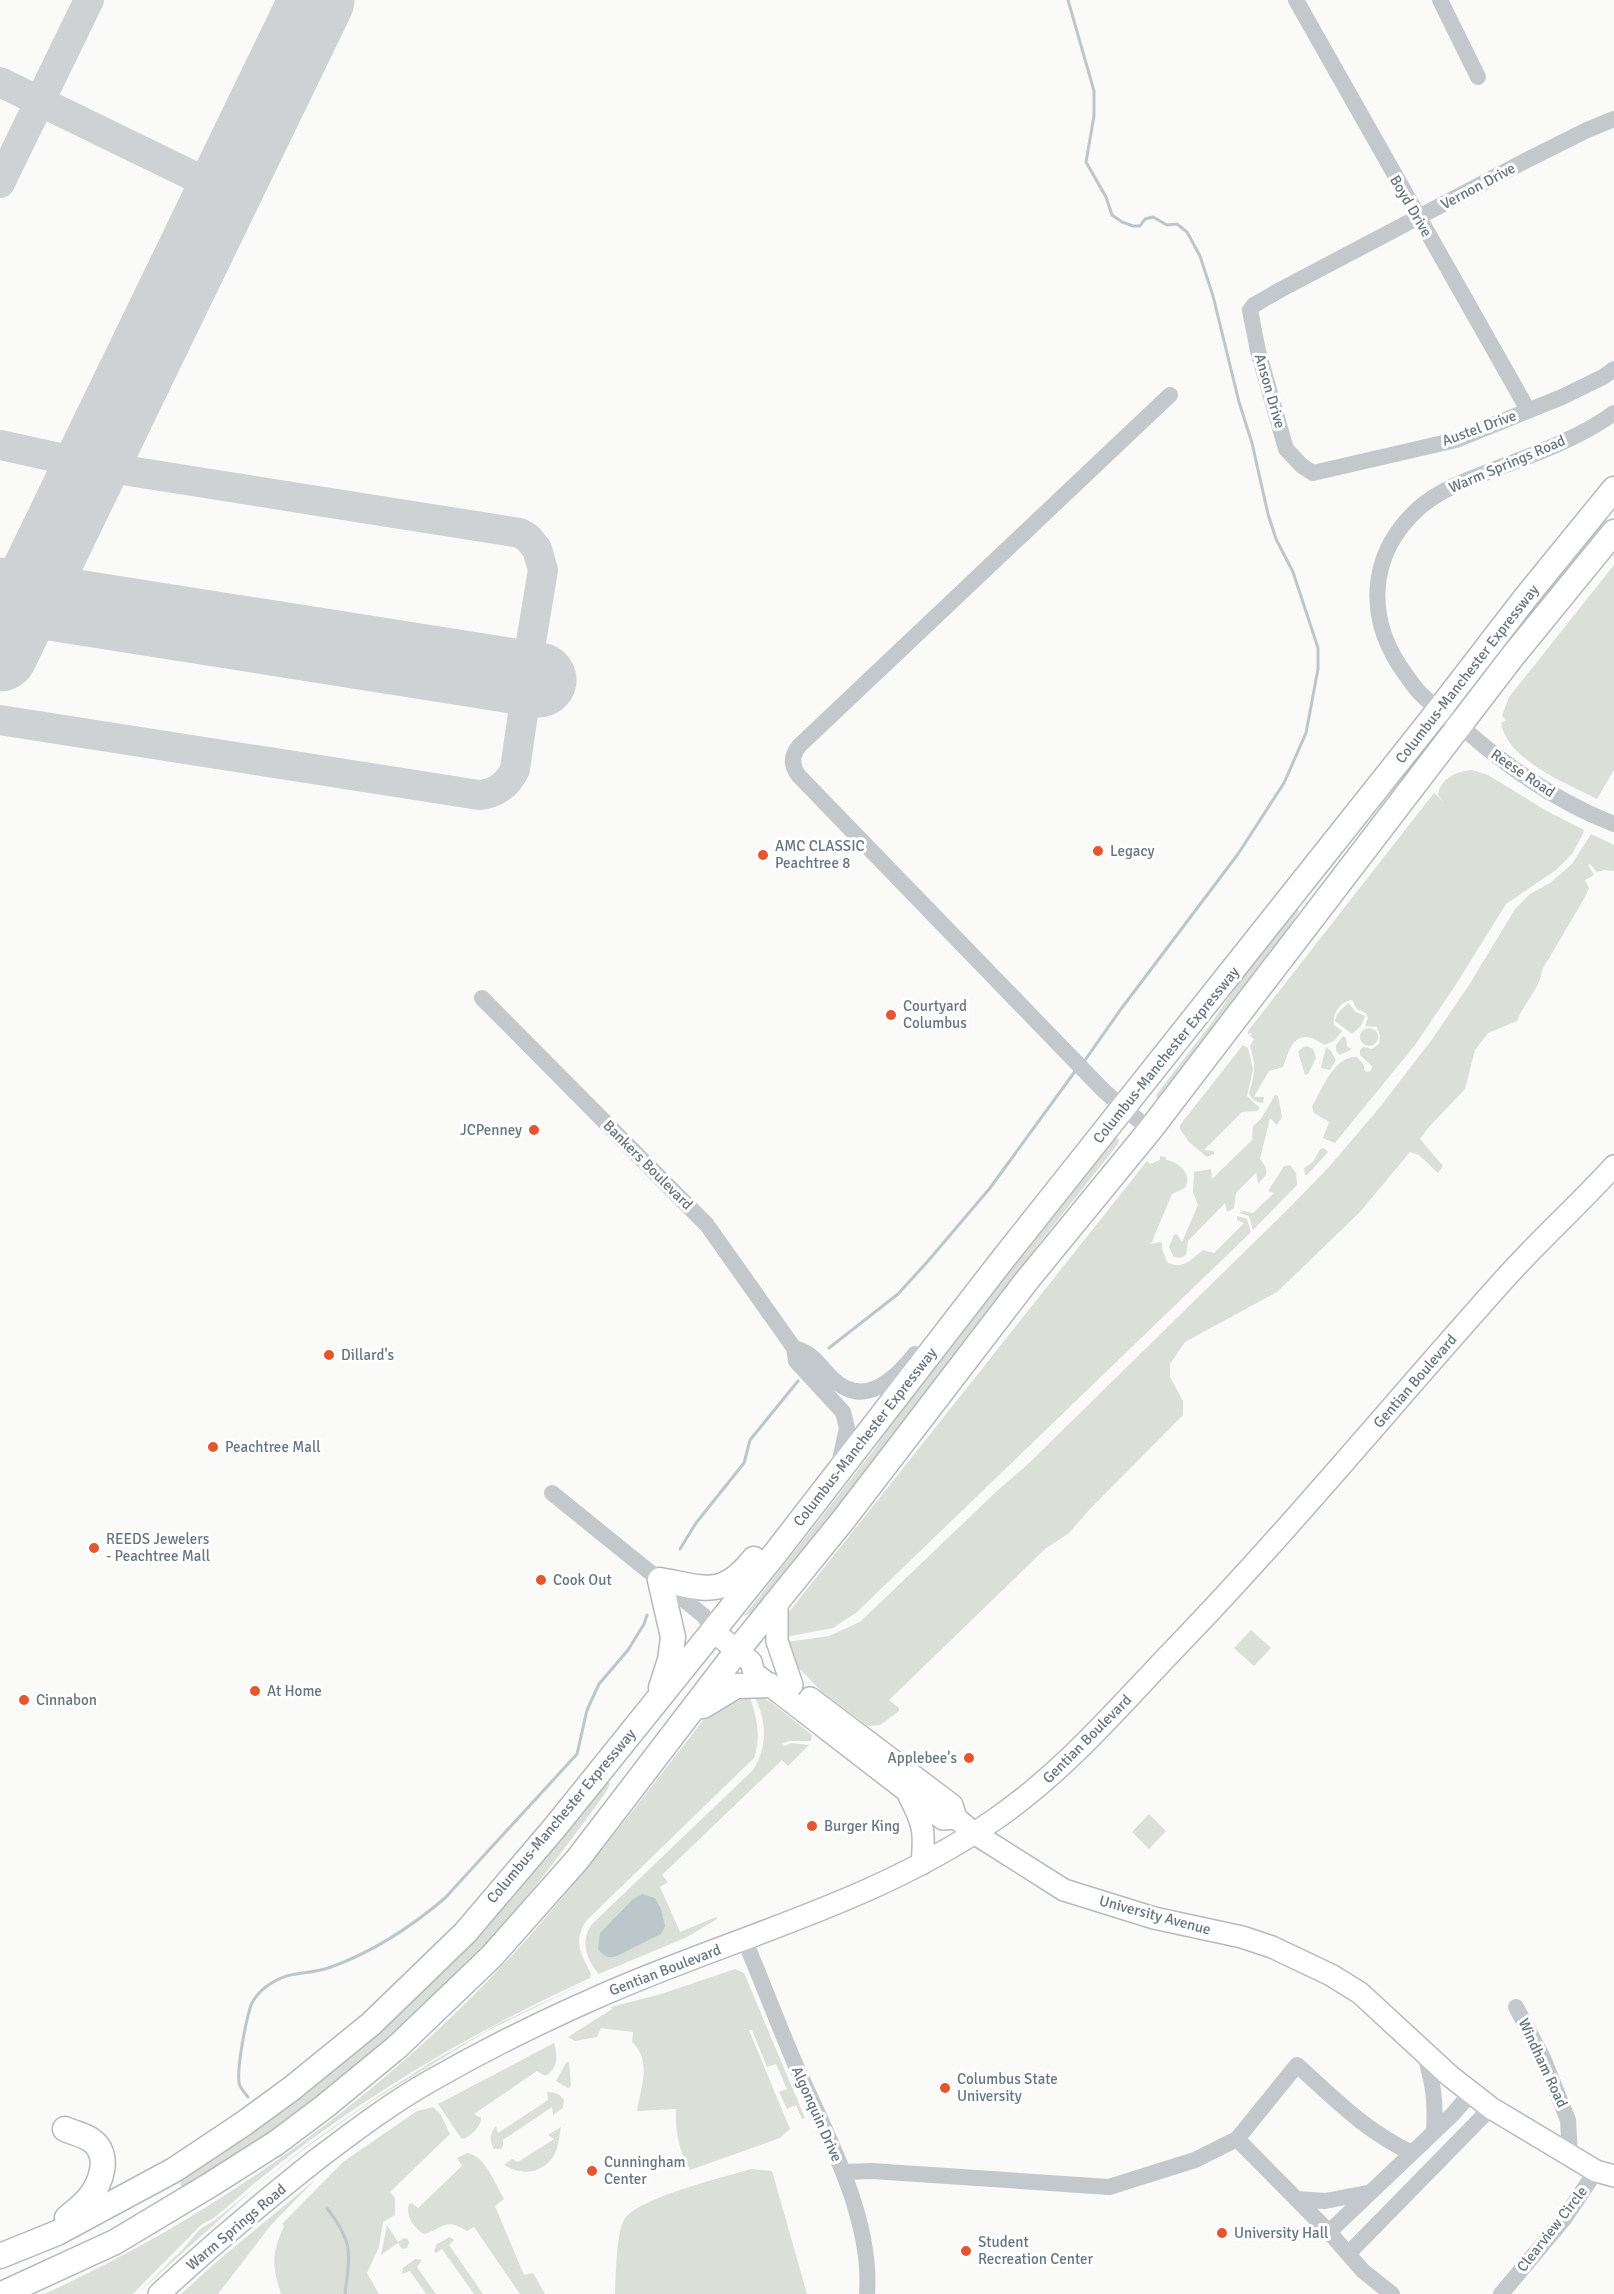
<svg xmlns="http://www.w3.org/2000/svg" width="1614" height="2294" viewBox="0 0 1614 2294" font-family="Signika,sans-serif">
<style>
.green{fill:#dadfd7}
.water{fill:#bbc7cb}
.lines{fill:none;stroke-linecap:round;stroke-linejoin:round}
.stream{stroke:#bbc7cb;stroke-width:3}
.taxiway{stroke:#ced2d4;stroke-width:30}
.runway{stroke:#ced2d4;stroke-width:75}
.major-casing{stroke:#b5babe;stroke-width:24}
.highway-casing{stroke:#b4b9bd;stroke-width:27}
.minor{stroke:#c3c8cc;stroke-width:16}
.major{stroke:#fff;stroke-width:21}
.highway{stroke:#fff;stroke-width:24}
.poi-dot{fill:#e4572e;stroke:#fff;stroke-width:2}
.labels{text-anchor:middle;dominant-baseline:central;stroke-width:6;stroke-linejoin:round;paint-order:stroke}
.street-label{font-size:15px;fill:#657683;stroke:#fff}
.poi-label{font-size:15px;fill:#657683;stroke:#fff;text-anchor:start}
</style>
<rect width="100%" height="100%" fill="#fafaf8"/>
<path class="green" d="M1614,565V770L1597,799C1566,783 1507,760 1501,723L1506,720L1502,716L1509,697Z
M1472,770L1488,775L1545,810L1584,830L1583,834L1572,854L1556,870L1506,904L1455,986L1415,1045L1335,1143L1323,1138L1329,1122L1314,1113L1312,1106C1322,1090 1334,1055 1357,1057L1364,1065V1070L1367,1072L1371,1071L1372,1066L1360,1055V1050L1363,1047L1372,1049L1379,1044L1380,1036L1377,1027L1365,1026L1368,1018L1366,1013L1357,1009L1352,1000C1340,1001 1332,1014 1334,1025L1342,1031L1335,1040L1325,1045C1320,1043 1317,1040 1312,1038C1292,1032 1288,1054 1283,1067L1269,1071L1254,1097H1264L1263,1103C1257,1103 1251,1099 1249,1093C1255,1075 1256,1064 1250,1046L1254,1039L1250,1036L1252,1033L1248,1034V1031L1434,793L1444,802L1438,795C1441,778 1455,772 1472,770Z
M1591,834L1614,845V871L1604,870L1597,872L1590,864L1588,865L1594,875L1585,880L1589,888L1585,897L1542,970C1540,989 1524,1002 1517,1021L1488,1033L1475,1050L1465,1089L1428,1128L1420,1139L1443,1166L1438,1173L1419,1155L1410,1152L1360,1212L1277,1292L1185,1342L1170,1364V1377L1183,1401V1415L1089,1510L1069,1533L1045,1549L889,1700L899,1708V1711L880,1725L868,1726L822,1692L792,1661L786,1642L829,1636L860,1622L998,1490L1027,1465L1288,1209L1329,1167L1380,1107L1433,1038L1469,985L1515,909L1530,894L1550,883L1572,864Z
M1295,908L1299,911L1257,978L1159,1099H1157L1156,1095L1210,1025L1254,960Z
M1348,1003L1356,1012L1365,1016L1361,1026L1352,1034L1335,1021L1337,1014Z
M1360 1037a9 9 0 1 1 18 0a9 9 0 1 1-18 0Z
M1343,1036L1346,1038L1347,1047L1352,1049L1340,1055L1336,1051V1045Z
M1243,1045L1248,1048L1253,1069L1247,1096L1260,1108L1257,1111L1242,1112L1204,1150L1214,1151V1154L1207,1157L1189,1142L1180,1129V1125Z
M1307,1046L1313,1049L1316,1058L1308,1074L1305,1075L1298,1052L1302,1048Z
M1326,1047L1331,1051L1336,1060L1330,1070L1321,1068Z
M1275,1095L1278,1096L1282,1117L1277,1125L1270,1118L1260,1159C1269,1171 1269,1173 1258,1184L1256,1173L1236,1193L1234,1208L1227,1212L1225,1203L1188,1241L1186,1255L1180,1258L1174,1257L1169,1247L1174,1235L1177,1234L1182,1242L1198,1205L1193,1192L1194,1172L1211,1169L1212,1179L1252,1140L1253,1126L1261,1119Z
M1114,1138L1119,1139L1118,1144L1037,1246L1005,1296L754,1612L744,1616L873,1451L914,1391Z
M1324,1148L1328,1152L1307,1175H1305L1304,1168L1313,1162L1320,1149Z
M1160,1156L1166,1157V1160C1179,1162 1193,1174 1185,1188L1172,1194L1151,1244L1160,1242L1162,1243V1249L1167,1262C1183,1271 1191,1259 1203,1250L1214,1253L1244,1223L1237,1220V1216L1247,1219L1251,1232L857,1612L833,1628L785,1637L787,1614L792,1608L1147,1161L1150,1164L1160,1160Z
M1290,1165L1296,1173L1297,1185L1253,1230L1249,1216L1239,1213L1243,1211L1253,1213L1274,1193L1268,1191L1284,1166Z
M1251,1630L1271,1648L1254,1666L1234,1648Z
M746,1689C756,1711 762,1735 754,1758L587,1920C572,1942 581,1953 591,1974L590,1978C468,2034 354,2101 250,2187C239,2197 227,2207 216,2216C210,2221 202,2223 197,2229C176,2251 154,2272 133,2294H44C231,2210 413,2073 546,1917C605,1848 660,1775 716,1704Z
M758,1695L771,1702L812,1735L811,1741H789L782,1744L784,1746L791,1743L809,1745L788,1766L782,1760L662,1875L668,1882L660,1887L680,1932L716,1917L717,1919L687,1937L599,1974C586,1960 580,1940 592,1924L752,1771C768,1749 767,1719 754,1696Z
M608,1781L610,1784L606,1792C572,1839 537,1887 497,1931C429,2007 350,2076 266,2135C239,2154 210,2172 183,2190L180,2184L184,2176L453,1961L497,1915Z
M1149,1814L1166,1831L1149,1849L1132,1832Z
M735,1969L744,1973L805,2118L802,2119L796,2105L787,2109L779,2092L787,2089L776,2064L767,2067L752,2030H749L790,2129L780,2138L690,2170C679,2150 675,2132 676,2109L637,2111C641,2087 652,2060 632,2042L633,2032L601,2028L597,2037L575,2041L568,2037L612,2009L611,2007L661,1994Z
M591,1980L487,2031L372,2101L304,2149L251,2191L137,2294L184,2248L200,2229L215,2220L305,2147L372,2100L430,2063L500,2023Z
M554,2043C558,2057 558,2069 545,2076L537,2071L474,2114L481,2118C481,2127 471,2135 464,2139L461,2138L438,2104Z
M569,2062L571,2086L568,2088L556,2081L566,2063Z
M547,2092C555,2092 560,2094 564,2100L563,2108L553,2115L552,2107L503,2140V2146L501,2149H494C489,2141 490,2133 496,2126L498,2133L548,2100Z
M433,2107L441,2115L450,2134L390,2192L395,2198V2215L383,2222L379,2247L367,2273L379,2294H281C272,2263 271,2256 284,2226L282,2224L343,2162L417,2111Z
M561,2127C559,2135 559,2143 556,2151C547,2173 522,2177 504,2165L512,2159L518,2162L554,2139L548,2135Z
M467,2153C485,2155 495,2184 504,2199L495,2206L524,2275L533,2273L545,2294H520L474,2227L467,2231C444,2217 445,2228 424,2234C414,2229 405,2215 409,2204L412,2203L418,2208L462,2166L457,2158Z
M751,2169L772,2171L807,2294H615C616,2277 616,2234 624,2220C636,2198 725,2177 751,2169Z
M316,2179L271,2225L218,2294H181L214,2264Z
M387,2225L398,2242L404,2238L408,2239L409,2243L407,2248L402,2249L398,2243L381,2255Z
M450,2237L454,2240L449,2245L483,2294H474L442,2249L436,2253L434,2251L437,2244Z
M415,2259L422,2260L417,2267L436,2294H426L410,2271L402,2274L403,2268Z"/>
<path class="water" d="M642,1894L655,1898L661,1909L665,1926L661,1934L617,1956C608,1959 604,1956 598,1949L600,1933L633,1899Z"/>
<g class="lines">
<path class="stream" d="M1068,0L1094,91V116L1086,162L1106,197L1112,215L1122,222L1133,226H1140L1145,219L1153,217L1167,225L1177,224L1187,232L1200,256L1213,296L1239,402L1252,443L1268,514L1276,539L1293,572L1318,648V669L1306,733L1284,783L1238,854L1121,1009L1083,1063
M829,1348L898,1294L928,1261L990,1188L1076,1070
M680,1549L696,1523L744,1463L750,1440L798,1381
M248,2097C244,2092 239,2087 239,2082C237,2065 246,2021 251,2005C253,2000 258,1994 262,1990C288,1968 304,1977 331,1967C373,1952 411,1927 445,1898L577,1754L587,1710L599,1684L628,1650L644,1624L647,1615
M327,2208C354,2244 350,2252 345,2294"/>
<path class="taxiway" d="M0,82L224,191
M0,183L89,0
M0,445L91,465L520,533L528,538L537,549L543,570L525,678
M0,720L479,795C495,794 508,785 515,769L528,679"/>
<path class="runway" d="M0,595L539,680
M0,654L317,0"/>
<g class="major-casing">
<path id="major" d="M777,1602V1641L792,1685
M713,1631L751,1662L754,1673L943,1819L956,1818L974,1833L1064,1890L1154,1918L1242,1937L1272,1947L1331,1975L1360,1993L1450,2076L1491,2108L1596,2171L1614,2176
M810,1698L952,1805L956,1818
M909,1796C924,1824 925,1832 922,1864
M159,2294C209,2247 262,2203 316,2160C353,2132 391,2103 432,2080C486,2049 543,2021 600,1996C733,1937 873,1904 994,1820C1068,1769 1122,1703 1184,1639C1297,1521 1400,1395 1509,1274C1543,1237 1580,1203 1614,1166"/>
</g>
<g class="highway-casing">
<path id="highway" d="M661,1688L670,1660L673,1637L660,1580C705,1588 722,1599 754,1559
M703,1706L736,1686L769,1685
M65,2129C74,2133 84,2135 91,2140C112,2154 101,2184 88,2199C82,2206 74,2212 67,2218
M0,2256L57,2233L174,2170L243,2124L291,2089L371,2024L465,1933L556,1826L774,1555L1003,1259L1439,710L1526,597L1614,489
M2,2294L115,2242L210,2185L276,2143L324,2107L397,2047L492,1956L577,1860L737,1651L844,1519L1028,1279L1150,1130L1512,657L1614,532"/>
</g>
<path class="minor" d="M1296,0L1528,410
M1440,0L1478,77
M1614,119L1587,130L1527,160L1280,290L1254,305L1250,310L1258,351L1286,449L1302,466L1313,473L1456,440L1562,397L1603,377L1614,369
M1614,413C1582,437 1533,455 1495,469C1469,479 1441,489 1419,508C1367,555 1365,620 1406,675C1411,682 1416,690 1423,696C1436,709 1451,719 1465,730C1510,769 1559,803 1614,824
M482,998L707,1225L794,1348L796,1361L843,1412L847,1428L838,1469
M1150,1130L1104,1091L799,776C791,766 791,756 799,746L1170,395
M794,1348C815,1354 818,1365 833,1379C864,1409 895,1379 915,1354
M552,1493L704,1616L713,1631
M744,1939C762,1981 778,2024 796,2066C826,2133 873,2219 867,2294
M1516,2007L1543,2058L1568,2120L1570,2156
M1424,2052C1433,2083 1436,2099 1434,2132
M1237,2139L1329,2232L1363,2271L1392,2294
M843,2172L872,2171L1109,2187L1195,2160L1237,2139L1297,2065C1335,2099 1365,2131 1412,2153
M1296,2199L1325,2201L1367,2193
M1329,2232L1453,2114L1471,2093
M1348,2254L1491,2108
M1501,2294L1564,2219L1596,2171"/>
<use href="#major" class="major"/>
<use href="#highway" class="highway"/>
</g>
<g class="poi-dot">
<circle cx="1098" cy="851" r="6"/>
<circle cx="763" cy="855" r="6"/>
<circle cx="891" cy="1015" r="6"/>
<circle cx="534" cy="1130" r="6"/>
<circle cx="329" cy="1355" r="6"/>
<circle cx="213" cy="1447" r="6"/>
<circle cx="94" cy="1548" r="6"/>
<circle cx="541" cy="1580" r="6"/>
<circle cx="255" cy="1691" r="6"/>
<circle cx="24" cy="1700" r="6"/>
<circle cx="969" cy="1758" r="6"/>
<circle cx="812" cy="1826" r="6"/>
<circle cx="945" cy="2088" r="6"/>
<circle cx="592" cy="2171" r="6"/>
<circle cx="1222" cy="2233" r="6"/>
<circle cx="966" cy="2251" r="6"/>
</g>
<g class="labels">
<g class="street-label">
<text transform="translate(1478 186) rotate(-28)">Vernon Drive</text>
<text transform="translate(1411 206) rotate(60)">Boyd Drive</text>
<text transform="translate(1270 391) rotate(74)">Anson Drive</text>
<text transform="translate(1479 428) rotate(-20)">Austel Drive</text>
<text transform="translate(1507 464) rotate(-23)">Warm Springs Road</text>
<text transform="translate(1467 674) rotate(-52)">Columbus-Manchester Expressway</text>
<text transform="translate(1523 773) rotate(34)">Reese Road</text>
<text transform="translate(1166 1055) rotate(-51)">Columbus-Manchester Expressway</text>
<text transform="translate(648 1165) rotate(45)">Bankers Boulevard</text>
<text transform="translate(1415 1381) rotate(-49)">Gentian Boulevard</text>
<text transform="translate(865 1437) rotate(-52)">Columbus-Manchester Expressway</text>
<text transform="translate(1087 1739) rotate(-45)">Gentian Boulevard</text>
<text transform="translate(561 1816) rotate(-50)">Columbus-Manchester Expressway</text>
<text transform="translate(1155 1915) rotate(15)">University Avenue</text>
<text transform="translate(665 1970) rotate(-21)">Gentian Boulevard</text>
<text transform="translate(1543 2063) rotate(65)">Windham Road</text>
<text transform="translate(817 2114) rotate(66)">Algonquin Drive</text>
<text transform="translate(236 2227) rotate(-40)">Warm Springs Road</text>
<text transform="translate(1552 2229) rotate(-52)">Clearview Circle</text>
</g>
<g class="poi-label">
<text x="775" y="846">AMC CLASSIC<tspan x="775" dy="17">Peachtree 8</tspan></text>
<text x="1110" y="851">Legacy</text>
<text x="903" y="1006">Courtyard<tspan x="903" dy="17">Columbus</tspan></text>
<text x="522" y="1130" text-anchor="end">JCPenney</text>
<text x="341" y="1355">Dillard's</text>
<text x="225" y="1447">Peachtree Mall</text>
<text x="106" y="1539">REEDS Jewelers<tspan x="106" dy="17">- Peachtree Mall</tspan></text>
<text x="553" y="1580">Cook Out</text>
<text x="267" y="1691">At Home</text>
<text x="36" y="1700">Cinnabon</text>
<text x="957" y="1758" text-anchor="end">Applebee's</text>
<text x="824" y="1826">Burger King</text>
<text x="957" y="2079">Columbus State<tspan x="957" dy="17">University</tspan></text>
<text x="604" y="2162">Cunningham<tspan x="604" dy="17">Center</tspan></text>
<text x="1234" y="2233">University Hall</text>
<text x="978" y="2242">Student<tspan x="978" dy="17">Recreation Center</tspan></text>
</g>
</g>
</svg>
